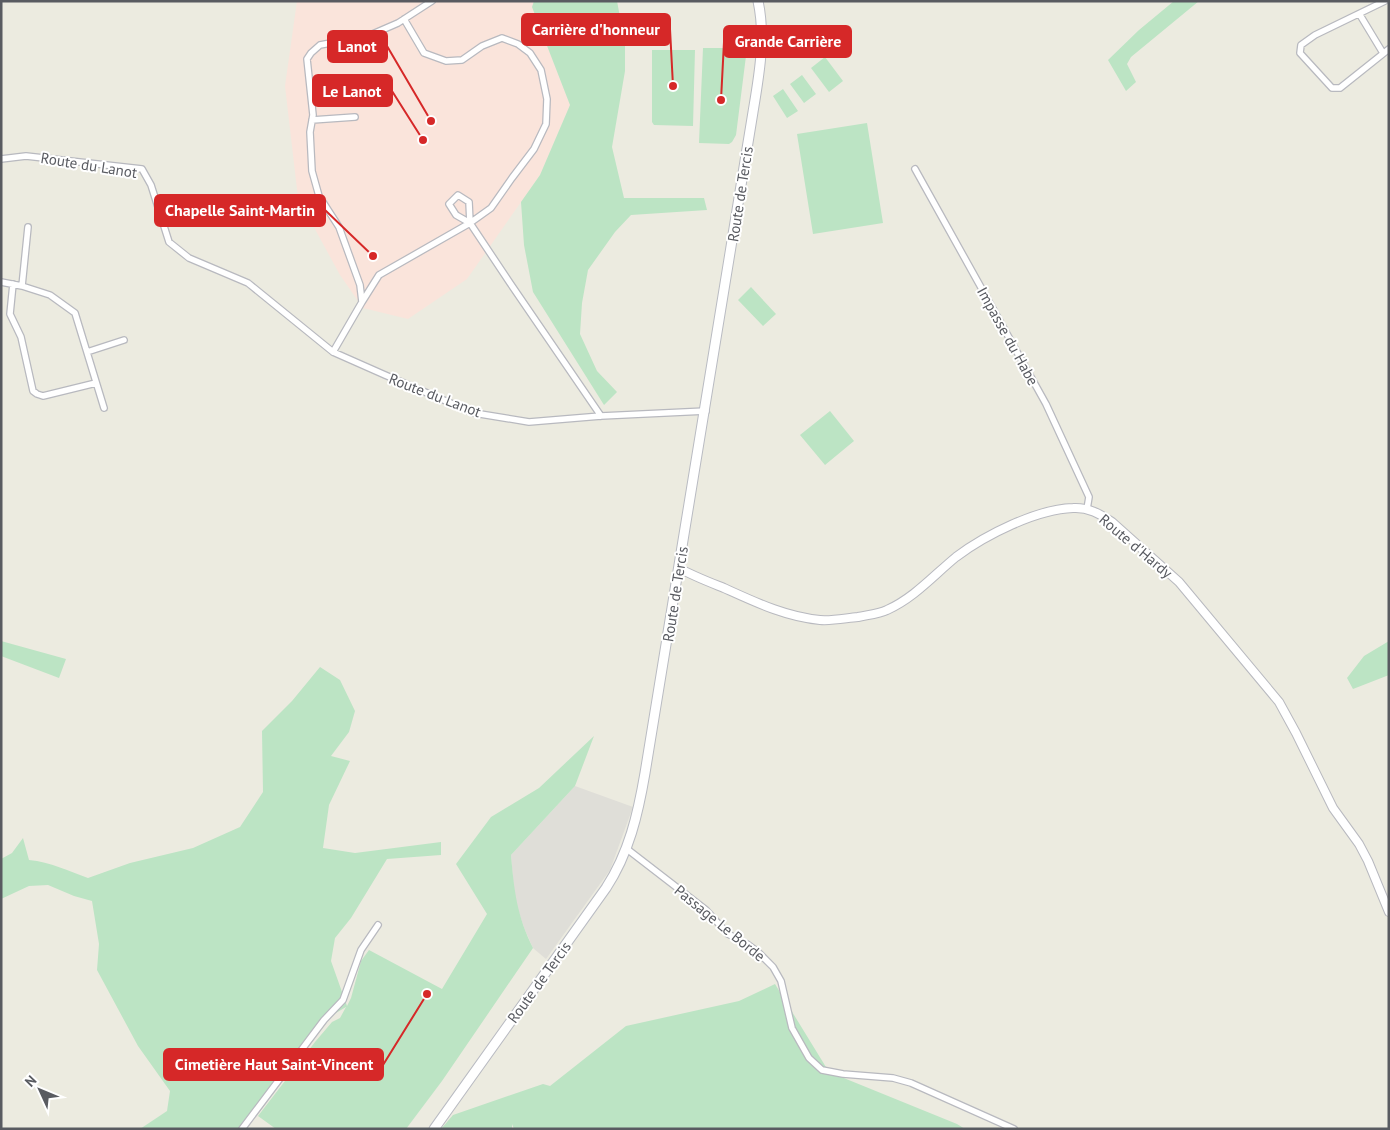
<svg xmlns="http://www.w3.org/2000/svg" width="1390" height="1130" viewBox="0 0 1390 1130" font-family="'PT Sans',sans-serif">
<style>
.industrial{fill:#dfded8}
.medical{fill:#fae4db}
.green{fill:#bce4c4}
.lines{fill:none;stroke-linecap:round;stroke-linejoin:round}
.minor-casing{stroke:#b8b9bf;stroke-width:8}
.tertiary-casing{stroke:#b8b9bf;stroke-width:10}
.secondary-casing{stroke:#b9bbc2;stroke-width:11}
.minor{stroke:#fff;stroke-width:5.5}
.tertiary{stroke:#fff;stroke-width:8}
.secondary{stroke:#fff;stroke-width:9}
.labels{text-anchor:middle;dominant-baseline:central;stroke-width:4;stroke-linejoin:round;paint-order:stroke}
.street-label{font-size:15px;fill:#595b61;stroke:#fff}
.leader{fill:none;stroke:#d62828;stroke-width:2}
.callout-dot{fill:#d62828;stroke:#fff;stroke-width:2}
.callout{fill:#d62828;stroke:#d62828;stroke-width:2}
.callout-label{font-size:16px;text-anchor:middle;font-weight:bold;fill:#fff}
</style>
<rect width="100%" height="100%" fill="#ecebe0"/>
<path class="industrial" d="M575,786L633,807L610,870L546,959L533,948L525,930L518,910L514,892L511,855Z"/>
<path class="medical" d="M297,1H534L532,7L570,105L540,175L467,279L408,319L363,308L340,275L298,198L285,86Z"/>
<path class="green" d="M534,1H617L625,44V71L612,147L624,198H704L707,210L631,215L615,232L588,270L582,303L580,334L597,371L617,392L604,405L533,292L524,245L521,202L540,175L570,105L532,7Z
M1174,1H1199L1131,57L1127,64L1136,82L1126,91L1108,60L1139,30Z
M703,48H740L745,51L746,56L736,135L732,142L729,144L699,143Z
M652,50H695L693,126L654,125L652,122Z
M825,57L843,81L829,92L811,68Z
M802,75L816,94L804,103L790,84Z
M783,89L798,111L787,118L773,96Z
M867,123L883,223L813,234L797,134Z
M751,287L776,314L763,326L738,300Z
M830,411L854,441L825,465L800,435Z
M1,641L66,659L59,678L1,656Z
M1389,641V675L1353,689L1347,678L1364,656Z
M320,667L340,680L355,711L349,732L331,756L350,761L329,805L323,848L355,853L441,842V855L387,859L351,918L335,938L331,961L347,1006L351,998L361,961L369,950L442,989L487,914L456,864L491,817L539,788L594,736L575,786L511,855C514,890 517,916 533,948L442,1081L406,1129H276L258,1116L315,1042L332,1022L340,1018L346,1007L324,1020L242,1129H140L167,1111L170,1091L138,1046L97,970L99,944L92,901L74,896L48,885L29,886L1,899V859L12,853L23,838L29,860C51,862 68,871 88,878L130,863L193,848L240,827L263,792L262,731L292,701Z
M775,984L829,1072L957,1124L965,1129H514L512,1124V1129H441L453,1115L543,1084L550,1086L626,1026L739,1001Z"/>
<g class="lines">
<g class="minor-casing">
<path id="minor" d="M1385,1L1315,35L1301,45L1300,53L1332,88H1340L1389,49
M1360,15L1383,53
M404,19L424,53L446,61L462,60L482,46L502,38L518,44L530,53L541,70L547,99L546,124L534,149L512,178L491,208L470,223L510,283L601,416
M312,120L355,117
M1,159L26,156L142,169L151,185L169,242L189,258L248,283L333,352L385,375L474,413L529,422L601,416L706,411
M915,169L1046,404L1089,497L1087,509
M1,282L22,286L50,295L75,313L104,408
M13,284L10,314L21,337L33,391L37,394L43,396L96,383
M22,286L28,227
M362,302L379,275L470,223L469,202L458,195L449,204L456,215L470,223
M87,352L124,340
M333,352L362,302L360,285L339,227L319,196L312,171L310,132L313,115L307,59L311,53L320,45L368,36L398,23L432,1
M627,849L706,910L728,934L747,944L758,952L773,967L781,981L792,1028L809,1058L822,1070L843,1074L893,1078L911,1083L1014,1129
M242,1129L324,1020L343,1000L361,950L378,925"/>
</g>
<g class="tertiary-casing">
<path id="tertiary" d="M679,568C693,576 709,582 724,588C755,602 786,617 820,620C833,621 846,618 858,617C867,615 879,614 887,610C914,598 934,575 956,557C985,535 1037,509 1073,508C1088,507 1100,514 1112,522L1179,582L1279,702L1296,733L1333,808L1359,844L1368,861L1389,912"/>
</g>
<g class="secondary-casing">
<path id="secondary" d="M434,1129L606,888C629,853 638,814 645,773L753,112C759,76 766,38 758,1"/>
</g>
<use href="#minor" class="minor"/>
<use href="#tertiary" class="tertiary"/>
<use href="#secondary" class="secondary"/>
</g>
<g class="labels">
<g class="street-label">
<text transform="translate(89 165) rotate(9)">Route du Lanot</text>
<text transform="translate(740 194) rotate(-81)">Route de Tercis</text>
<text transform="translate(1008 336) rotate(61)">Impasse du Habe</text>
<text transform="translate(435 395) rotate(21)">Route du Lanot</text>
<text transform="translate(1136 546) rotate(40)">Route d'Hardy</text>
<text transform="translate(675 594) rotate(-81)">Route de Tercis</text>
<text transform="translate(720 923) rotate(39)">Passage Le Borde</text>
<text transform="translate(539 982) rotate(-54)">Route de Tercis</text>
</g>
</g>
<path class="leader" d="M673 86L670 29M721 100L724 42M431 121L387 46M423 140L392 91M373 256L325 210M427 994L383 1065"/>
<g class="callout-dot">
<circle cx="673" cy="86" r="5"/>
<circle cx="721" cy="100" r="5"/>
<circle cx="431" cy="121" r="5"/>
<circle cx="423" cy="140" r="5"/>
<circle cx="373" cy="256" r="5"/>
<circle cx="427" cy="994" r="5"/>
</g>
<g class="callout">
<rect x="522" y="14" width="148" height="31" rx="5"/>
<rect x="724" y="26" width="127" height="31" rx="5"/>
<rect x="328" y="31" width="59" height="31" rx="5"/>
<rect x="313" y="75" width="79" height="31" rx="5"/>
<rect x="155" y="195" width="170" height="31" rx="5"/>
<rect x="164" y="1049" width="219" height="31" rx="5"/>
</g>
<g class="callout-label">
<text x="596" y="35">Carrière d'honneur</text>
<text x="788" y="47">Grande Carrière</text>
<text x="357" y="52">Lanot</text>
<text x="352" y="97">Le Lanot</text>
<text x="240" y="216">Chapelle Saint-Martin</text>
<text x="274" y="1070">Cimetière Haut Saint-Vincent</text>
</g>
<rect width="1390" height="1130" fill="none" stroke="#595b61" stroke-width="5"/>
<g transform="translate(40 1090) rotate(314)" stroke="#ffffff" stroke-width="4" paint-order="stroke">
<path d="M0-4L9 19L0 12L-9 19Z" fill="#595b61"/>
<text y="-8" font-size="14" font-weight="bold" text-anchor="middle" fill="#595b61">N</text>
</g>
</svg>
